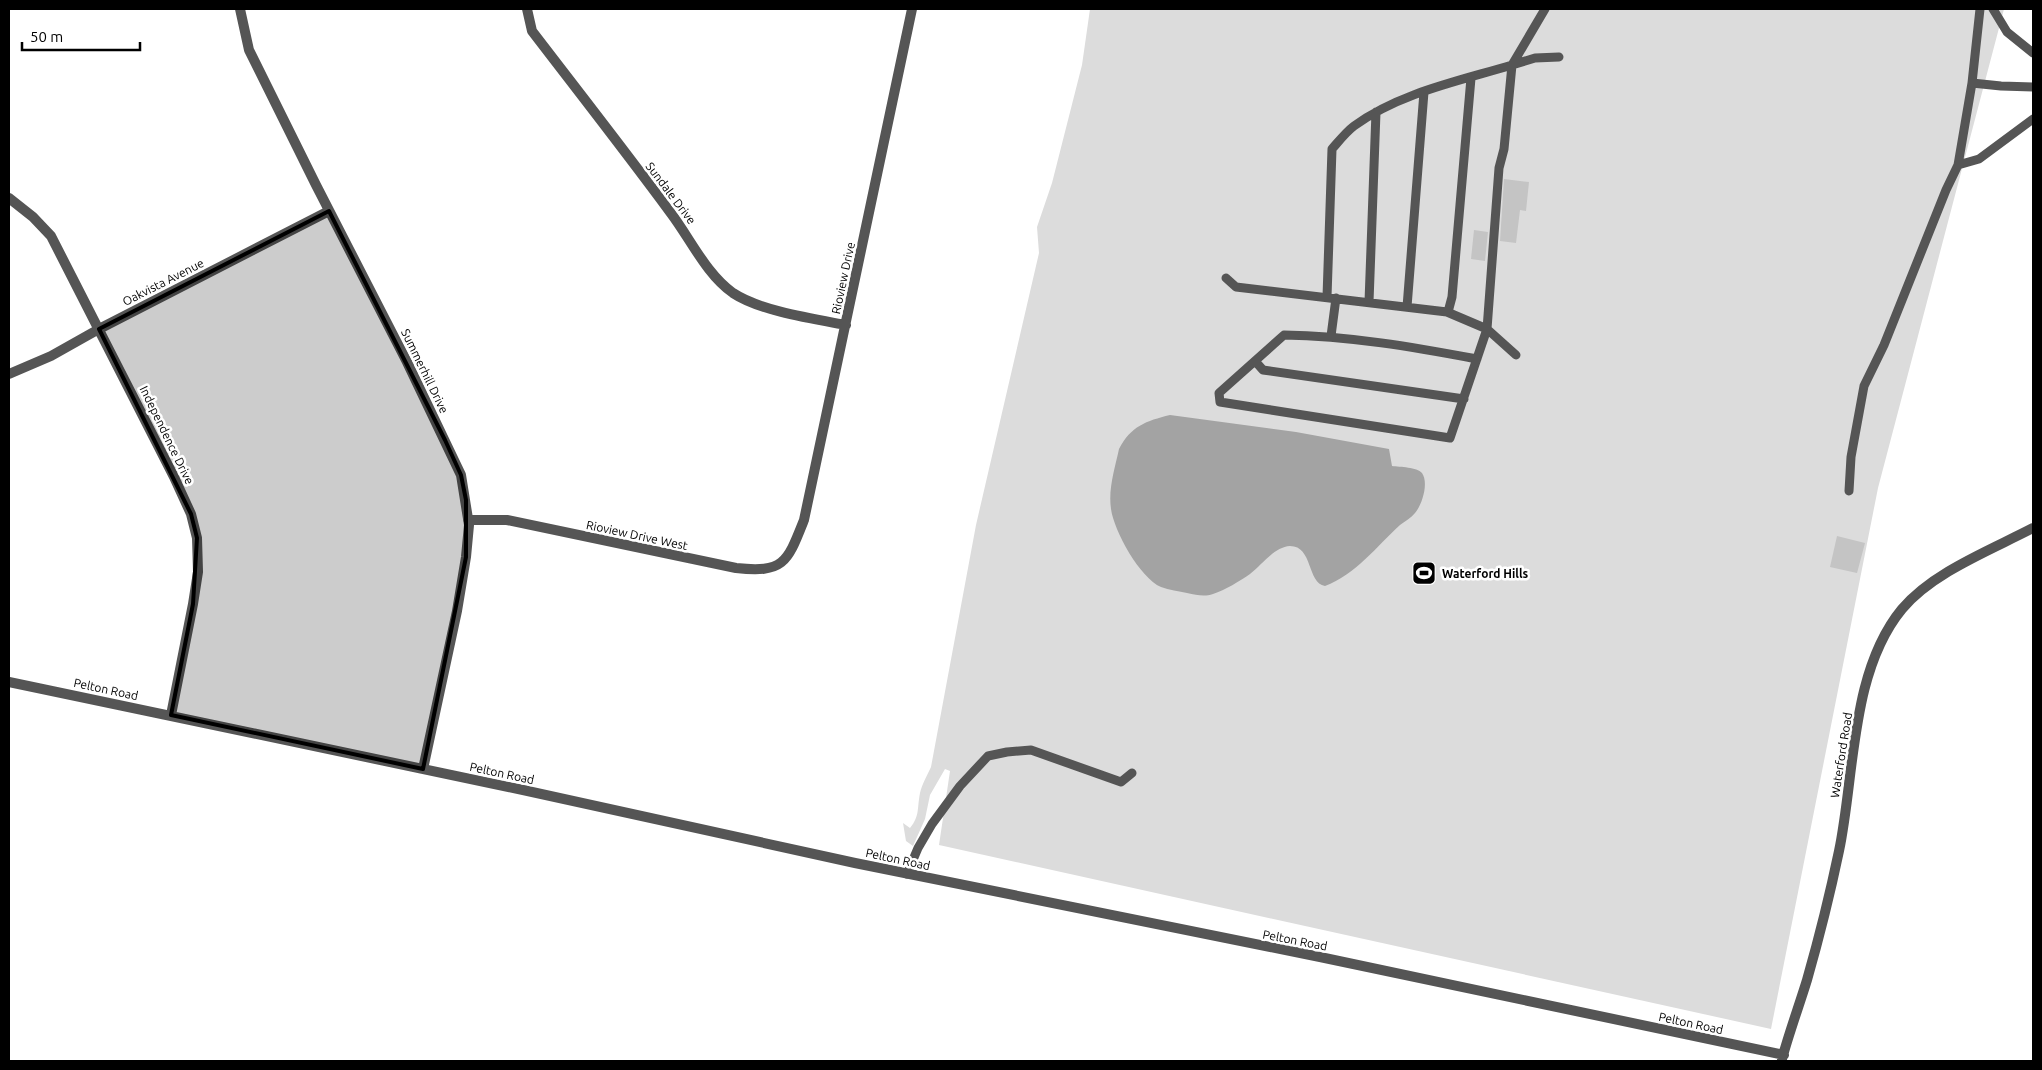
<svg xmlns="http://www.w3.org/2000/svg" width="2042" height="1070" viewBox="0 0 2042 1070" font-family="Ubuntu,sans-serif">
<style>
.green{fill:#dcdcdc}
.water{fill:#a3a3a3}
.building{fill:#c4c4c4}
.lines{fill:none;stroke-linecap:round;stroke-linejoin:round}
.lane{stroke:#555;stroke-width:9}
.street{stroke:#555;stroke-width:10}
.marked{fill:#000;fill-opacity:0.2;stroke:#000;stroke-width:4;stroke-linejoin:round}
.labels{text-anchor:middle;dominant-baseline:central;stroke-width:5;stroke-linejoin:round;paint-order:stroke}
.street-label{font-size:12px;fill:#000;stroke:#fff}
.poi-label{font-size:12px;font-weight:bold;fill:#000;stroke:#fff;text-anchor:start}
</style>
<rect width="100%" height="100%" fill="#fff"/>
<path class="green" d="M1090,9H2004L1878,488L1771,1029L939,845L950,771L945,769L930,795L925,819L913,846L906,841L903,823L910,828C920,816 917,808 920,793C922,784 927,776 931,767L976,525L1039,253L1037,227L1052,183L1082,65Z"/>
<path class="water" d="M1170,415L1296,432L1389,449L1392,466C1400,467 1417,467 1422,473C1429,483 1422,505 1415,513C1411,518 1405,521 1400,525C1377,546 1355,575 1325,586C1307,583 1313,546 1290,546C1274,547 1262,565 1250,574C1240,581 1225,590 1213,594C1204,597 1197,595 1187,593C1179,591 1169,590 1161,587C1140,578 1114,531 1111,509C1108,489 1115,468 1119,449C1131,426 1146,421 1170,415Z"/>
<path class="building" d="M1504,179L1529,182L1526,211L1520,210L1516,243L1500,241Z
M1474,230L1488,232L1485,261L1471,259Z
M1837,536L1865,543L1857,573L1830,567Z"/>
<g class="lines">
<path class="lane" d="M1993,9L2007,32L2033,53
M1972,83L2001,86L2033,87
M1958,165L1979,159L2033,119
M1226,278L1236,287L1447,312L1487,329L1516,355
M1327,297L1332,149C1339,141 1346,132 1354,126C1399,93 1459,81 1512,65L1545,9
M1369,302L1376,112
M1407,307L1424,92
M1448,312L1452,297L1471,78
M1331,336L1336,298
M1477,359C1413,347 1350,336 1284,335L1219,393L1220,402L1450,438L1487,329L1499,168L1504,149L1512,65L1535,58L1559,57
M1255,361L1263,370L1464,399
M1849,491L1851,457L1864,386L1884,345L1946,190L1958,165L1972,83L1980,9
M907,874L918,848L932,824L960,786L988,756L1007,752L1031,750L1121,782L1132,773"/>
<path class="street" d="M240,9L249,50L316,185L407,362L461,475L469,525L466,557L457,611L423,769
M527,9L532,31C578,91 625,151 670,212C690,238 706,274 733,293C760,311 814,319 846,325
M9,198L33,217L51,236L174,477L191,514L197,538L198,572L193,604L171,715
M9,374L51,356L99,329L329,211
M468,520H507L736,568C784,573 787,563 804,520L912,9
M9,682L523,790L855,863L1320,957L1784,1055
M1782,1059C1789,1033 1799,1006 1807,980C1819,938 1830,894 1839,851C1855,775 1850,672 1902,609C1933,572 1991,550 2033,528"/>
</g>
<path class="marked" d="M329,211L445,440L461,475L466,500V557L423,769L171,715L193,604L197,538L191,514L99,329Z"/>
<defs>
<g id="stadium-square" transform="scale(1.25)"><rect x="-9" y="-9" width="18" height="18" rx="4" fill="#000" stroke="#fff"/><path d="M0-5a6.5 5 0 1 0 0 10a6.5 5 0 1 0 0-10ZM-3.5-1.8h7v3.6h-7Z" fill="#fff"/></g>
</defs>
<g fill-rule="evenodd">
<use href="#stadium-square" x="1424" y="573"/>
</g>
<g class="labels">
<g class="street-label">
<text transform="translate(671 193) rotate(53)">Sundale Drive</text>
<text transform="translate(843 278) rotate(-78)">Rioview Drive</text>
<text transform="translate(163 282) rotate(-27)">Oakvista Avenue</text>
<text transform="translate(425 371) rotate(64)">Summerhill Drive</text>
<text transform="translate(167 435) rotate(64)">Independence Drive</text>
<text transform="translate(637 535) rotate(12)">Rioview Drive West</text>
<text transform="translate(106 689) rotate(12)">Pelton Road</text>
<text transform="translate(1841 755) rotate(-81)">Waterford Road</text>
<text transform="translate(502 773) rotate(12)">Pelton Road</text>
<text transform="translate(898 859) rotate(12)">Pelton Road</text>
<text transform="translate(1295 940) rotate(11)">Pelton Road</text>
<text transform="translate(1691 1023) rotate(12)">Pelton Road</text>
</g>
<g class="poi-label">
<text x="1442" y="573">Waterford Hills</text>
</g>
</g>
<rect width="2042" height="1070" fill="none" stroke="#000000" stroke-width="20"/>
<path d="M22 42v8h118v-8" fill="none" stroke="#000000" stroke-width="2.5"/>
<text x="30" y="42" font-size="15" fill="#000000" stroke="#ffffff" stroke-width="4" paint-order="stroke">50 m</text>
</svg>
